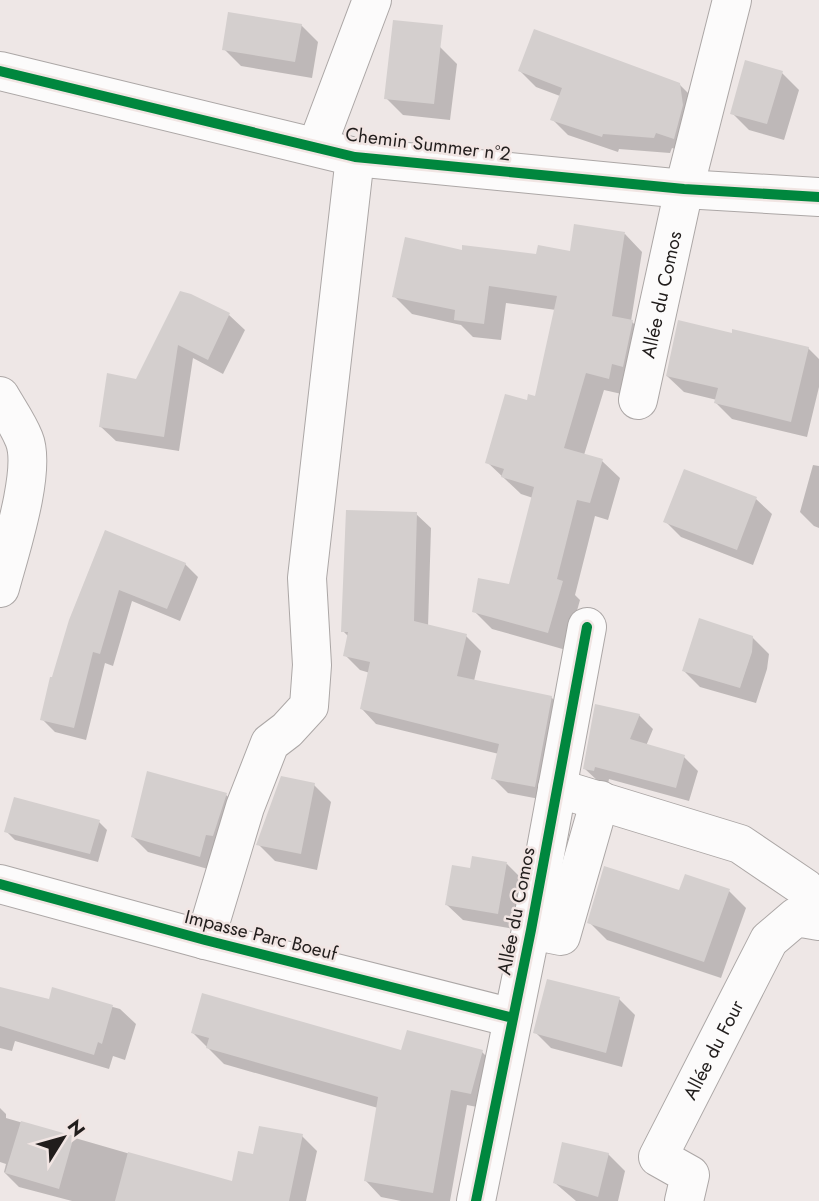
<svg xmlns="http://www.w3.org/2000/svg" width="819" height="1201" viewBox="0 0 819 1201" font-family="Jost,sans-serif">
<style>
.shadow{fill:#0003}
.building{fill:#d4cfce}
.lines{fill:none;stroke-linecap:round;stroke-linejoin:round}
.minor-casing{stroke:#aca7a6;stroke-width:40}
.minor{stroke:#fcfbfb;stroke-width:38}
.cycleway-casing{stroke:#f1e5e3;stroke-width:15}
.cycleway{stroke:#00873e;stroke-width:10}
.labels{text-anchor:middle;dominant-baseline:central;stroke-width:5;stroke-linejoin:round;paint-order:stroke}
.street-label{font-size:19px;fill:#211d1c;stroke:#f1e5e3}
</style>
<rect width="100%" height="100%" fill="#eee7e6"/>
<path class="shadow" d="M301,25L318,42L312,78L241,66L224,49Z
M440,47L457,64L450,120L403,115L386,98Z
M520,71L679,84L696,101L690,154L672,148L670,153L619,149L618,152L568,135L552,119L560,96L536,87Z
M782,73L799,90L784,140L749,130L732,113Z
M625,234L642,252L631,321L650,339L626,395L604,390L584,455L602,461L620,478L608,520L595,516L575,595L580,600L566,650L492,629L474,611L511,586L533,498L521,494L487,462L528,403L537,398L556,310L506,303L501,340L473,337L461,325L412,314L394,296L463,252L537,256L572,253Z
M190,295L229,315L245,330L223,374L193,358L179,451L116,441L100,426L137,381Z
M733,335L808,348L819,359V387L807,437L732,419L716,403L717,400L684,392L667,376Z
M813,465L819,466V528L814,526L800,512Z
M756,499L772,514L753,565L681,537L665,521Z
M416,514L431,528L428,627L466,636L481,651L474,681L551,697L566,712L550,801L508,793L493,778L499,754L376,724L362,709L370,673L360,670L345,655L349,637L343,631Z
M106,532L185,564L198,577L180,621L132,601L113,666L105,663L86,740L55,732L42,719L54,679Z
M752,637L769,654L767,669L756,703L700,687L684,671Z
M639,715L653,729L646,746L684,757L698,771L689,801L609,779L608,784L599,782L585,769Z
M314,785L331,802L317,870L275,861L258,844Z
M226,795L242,810L215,871L148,852L133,837Z
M99,822L107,830L98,862L15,840L6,831Z
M507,864L522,879L514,929L463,920L447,905L471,870Z
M729,891L746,908L721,978L607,940L589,922Z
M0,988L50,1002L53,990L120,1009L136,1024L125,1060L113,1056L109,1069L15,1041L12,1051L0,1048Z
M619,999L635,1015L622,1067L551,1048L535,1032Z
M193,1033L403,1052H482L498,1068L487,1109L467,1105L450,1201H401L381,1197L366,1181L378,1108L224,1064Z
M0,1108L6,1114V1118L234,1184L254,1156L302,1136L317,1151L306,1201H72L19,1187L4,1172L6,1164L0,1162Z
M608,1154L625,1171L618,1201H576L555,1183Z"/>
<path class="building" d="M228,12L302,24L295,62L222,50Z
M393,20L443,25L434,104L384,99Z
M534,29L680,83L683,105L674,139L656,133L654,138L603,134L602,137L550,120L562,88L518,71Z
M745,60L783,71L767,124L730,114Z
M574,224L625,232L612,316L633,320L623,367L612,364L609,379L586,373L564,448L603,459L590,503L577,500L557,579L563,581L548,633L472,612L478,578L509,584L534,487L501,477L504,469L485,463L505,394L527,400L528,394L535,396L557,296L489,286L484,324L454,320L455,310L392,297L405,237L462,250V245L536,254L538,245L570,251Z
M180,291L191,294L230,313L208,360L178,345L164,437L99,427L107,373L136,379Z
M678,320L732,333V329L809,347L791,422L714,403L718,388L666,376Z
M684,469L757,497L737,550L663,522Z
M346,510L417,512L414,621L467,634L457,676L552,696L535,787L491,779L499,744L360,709L370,662L343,656L348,632H341Z
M105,530L186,563L167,609L119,590L100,654L93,652L74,728L40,720L50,677H52L69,620Z
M699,618L753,636L752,652L740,688L682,671Z
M595,704L640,714L630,739L685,755L676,788L595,767L594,771L583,769Z
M147,771L227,793L213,836L206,835L200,857L131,837Z
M281,776L315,783L301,854L256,845Z
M14,797L100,820L90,854L4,832Z
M472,856L507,862L498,914L445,905L452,865L470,868Z
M604,866L679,890L685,874L730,889L704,962L587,923Z
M547,979L620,997L606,1053L533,1033Z
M0,987L49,999L52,987L113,1005L102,1044L98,1042L94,1055L0,1026Z
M202,993L401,1050L407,1030L483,1050L471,1094L451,1090L433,1193L364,1181L378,1097L206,1048L209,1038L191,1033Z
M21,1121L74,1136L59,1189L5,1173Z
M259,1126L303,1134L289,1201H115L128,1152L232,1181L238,1151L253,1154Z
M562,1142L609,1153L598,1197L553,1183Z"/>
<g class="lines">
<g class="minor-casing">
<g id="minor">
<path d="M0,71L355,157L684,189L819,197"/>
<path d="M317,146L372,0"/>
<path d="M0,396C8,410 18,424 24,439C37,470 9,554 0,588"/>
<path id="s1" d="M638,400L684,189L732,0"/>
<path d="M557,788L740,844L805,888L819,906"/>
<path d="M0,884L205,940L513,1018"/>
<path d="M531,930L561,936L600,800"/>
<path d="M205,940L245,807L270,743L287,730L309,706L312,665L307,578L355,157"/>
<path d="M476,1201L531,930L587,627"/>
<path id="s2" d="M684,1201L690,1175L658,1157L769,940L796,917L819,921"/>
</g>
</g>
<use href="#minor" class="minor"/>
<g class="cycleway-casing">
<path id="cycleway" d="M0,71L355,157L684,189L819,197
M0,884L205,940L513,1018
M476,1201L531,930L587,627"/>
</g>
<use href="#cycleway" class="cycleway"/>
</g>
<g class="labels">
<g class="street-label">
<text transform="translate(428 144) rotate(7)">Chemin Summer n°2</text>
<text stroke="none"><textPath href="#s1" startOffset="108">Allée du Comos</textPath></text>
<text transform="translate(516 911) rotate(-79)">Allée du Comos</text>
<text transform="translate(261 935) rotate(14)">Impasse Parc Boeuf</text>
<text stroke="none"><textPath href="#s2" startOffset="184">Allée du Four</textPath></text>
</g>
</g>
<g transform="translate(63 1138) rotate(53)" stroke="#f1e5e3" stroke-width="5" paint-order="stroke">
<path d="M0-5L12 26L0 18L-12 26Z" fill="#211d1c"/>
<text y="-10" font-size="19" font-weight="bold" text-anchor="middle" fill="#211d1c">N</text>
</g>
</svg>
